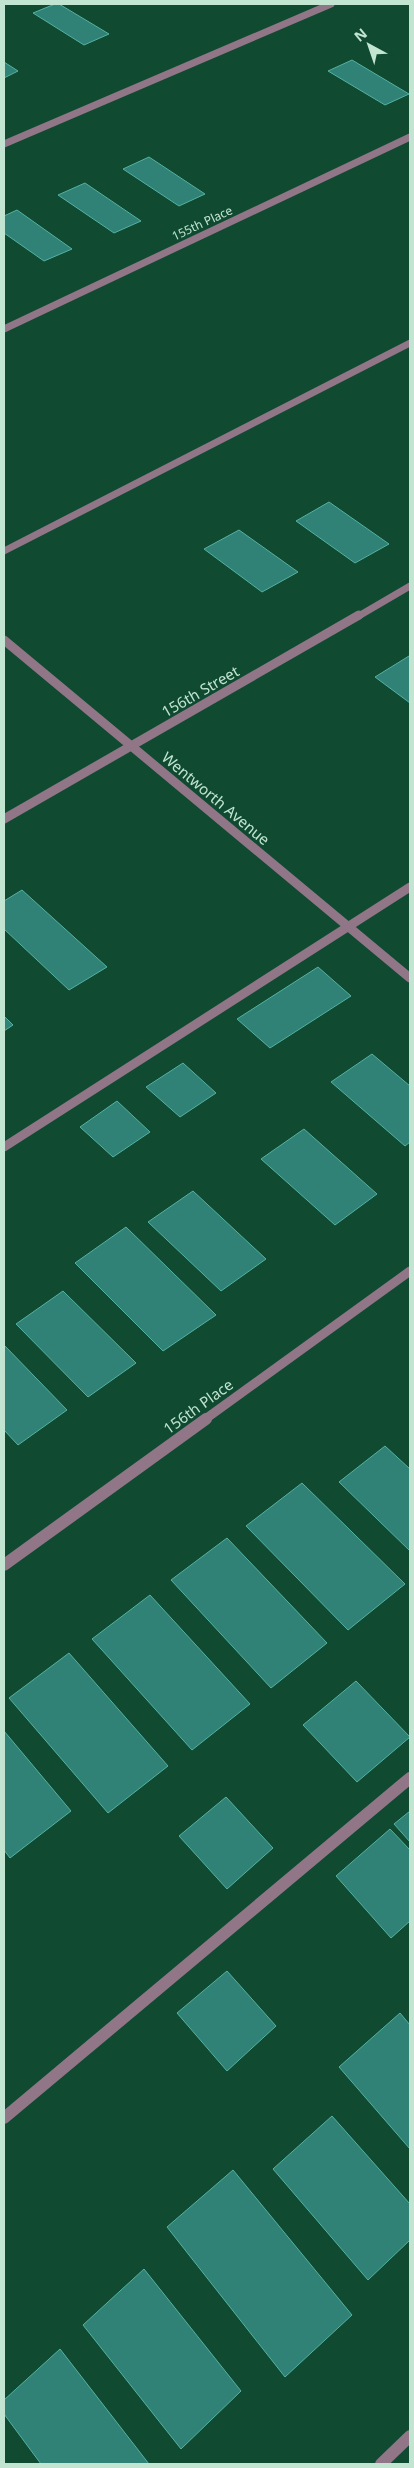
<svg xmlns="http://www.w3.org/2000/svg" width="414" height="2468" viewBox="0 0 414 2468" font-family="'Noto Sans',sans-serif">
<style>
.building{fill:#2f8275;stroke:#55b2a2}
.lines{fill:none;stroke-linecap:round;stroke-linejoin:round}
.service-far2{stroke:#917687;stroke-width:7}
.service-far1{stroke:#917687;stroke-width:9}
.service{stroke:#917687;stroke-width:12}
.minor-far2{stroke:#917687;stroke-width:7}
.minor-far1{stroke:#917687;stroke-width:9}
.minor{stroke:#917687;stroke-width:12}
.tertiary{stroke:#917687;stroke-width:9}
.labels{text-anchor:middle;dominant-baseline:central;stroke-width:4.5;stroke-linejoin:round;paint-order:stroke}
.far-street-label{font-size:12px;fill:#c1e5d1;stroke:#0f4a31}
.street-label{font-size:15px;fill:#c1e5d1;stroke:#0f4a31}
</style>
<rect width="100%" height="100%" fill="#0f4a31"/>
<path class="building" d="M55,4H59L109,34L84,45L33,13Z
M352,60L409,94L385,105L328,71Z
M4,62L18,71L4,78Z
M149,157L205,194L179,206L123,169Z
M85,183L141,221L114,233L58,195Z
M17,210L72,249L44,261L4,233V216Z
M329,502L389,544L355,563L296,521Z
M239,530L298,572L262,592L204,549Z
M409,656H410V703L375,677Z
M22,890L107,967L69,990L4,929V901Z
M318,967L351,996L270,1048L237,1019Z
M4,1016L13,1025L4,1031Z
M372,1054L410,1086V1142L405,1146L331,1082Z
M183,1063L216,1093L180,1117L146,1087Z
M117,1101L150,1132L113,1157L80,1127Z
M304,1129L377,1194L335,1225L261,1159Z
M193,1191L266,1259L221,1291L148,1222Z
M126,1227L216,1315L163,1351L75,1263Z
M63,1291L136,1363L88,1397L16,1324Z
M4,1345L67,1410L18,1445L4,1430Z
M385,1446L410,1469V1551L339,1482Z
M302,1483L405,1584L348,1630L246,1526Z
M227,1538L327,1643L271,1688L171,1580Z
M150,1595L250,1704L192,1750L92,1639Z
M69,1653L168,1766L108,1813L9,1698Z
M356,1681L410,1737L357,1782L303,1725Z
M4,1731L71,1811L10,1858L4,1850Z
M226,1797L273,1848L227,1889L179,1836Z
M410,1811V1842L394,1824Z
M390,1829L410,1850V1921L391,1938L336,1876Z
M227,1971L276,2026L227,2071L177,2013Z
M400,2013L410,2025V2149L339,2067Z
M332,2116L410,2204V2240L368,2280L273,2169Z
M233,2170L352,2315L285,2377L167,2227Z
M144,2269L241,2391L181,2449L83,2325Z
M60,2349L149,2464H41L4,2414V2400Z"/>
<g class="lines">
<path class="service-far2" d="M4,144L331,4
M4,551L410,343"/>
<path class="service-far1" d="M4,1147L410,887"/>
<path class="service" d="M4,2118L410,1778"/>
<path class="minor-far2" d="M4,329L410,137
M357,617L410,586"/>
<path class="minor-far1" d="M4,819L359,615
M204,1420L410,1271"/>
<path class="minor" d="M4,1565L206,1419
M381,2464L410,2436"/>
<path class="tertiary" d="M4,640L410,978"/>
</g>
<g class="labels">
<g class="far-street-label">
<text transform="translate(202 223) rotate(-25)">155th Place</text>
</g>
<g class="street-label">
<text transform="translate(200 691) rotate(-30)">156th Street</text>
<text transform="translate(216 798) rotate(40)">Wentworth Avenue</text>
<text transform="translate(198 1406) rotate(-36)">156th Place</text>
</g>
</g>
<rect width="414" height="2468" fill="none" stroke="#c1e5d1" stroke-width="10"/>
<g transform="translate(369 45) rotate(320)" stroke="#0f4a31" stroke-width="4" paint-order="stroke">
<path d="M0-4L9 19L0 12L-9 19Z" fill="#c1e5d1"/>
<text y="-8" font-size="14" font-weight="bold" text-anchor="middle" fill="#c1e5d1">N</text>
</g>
</svg>
